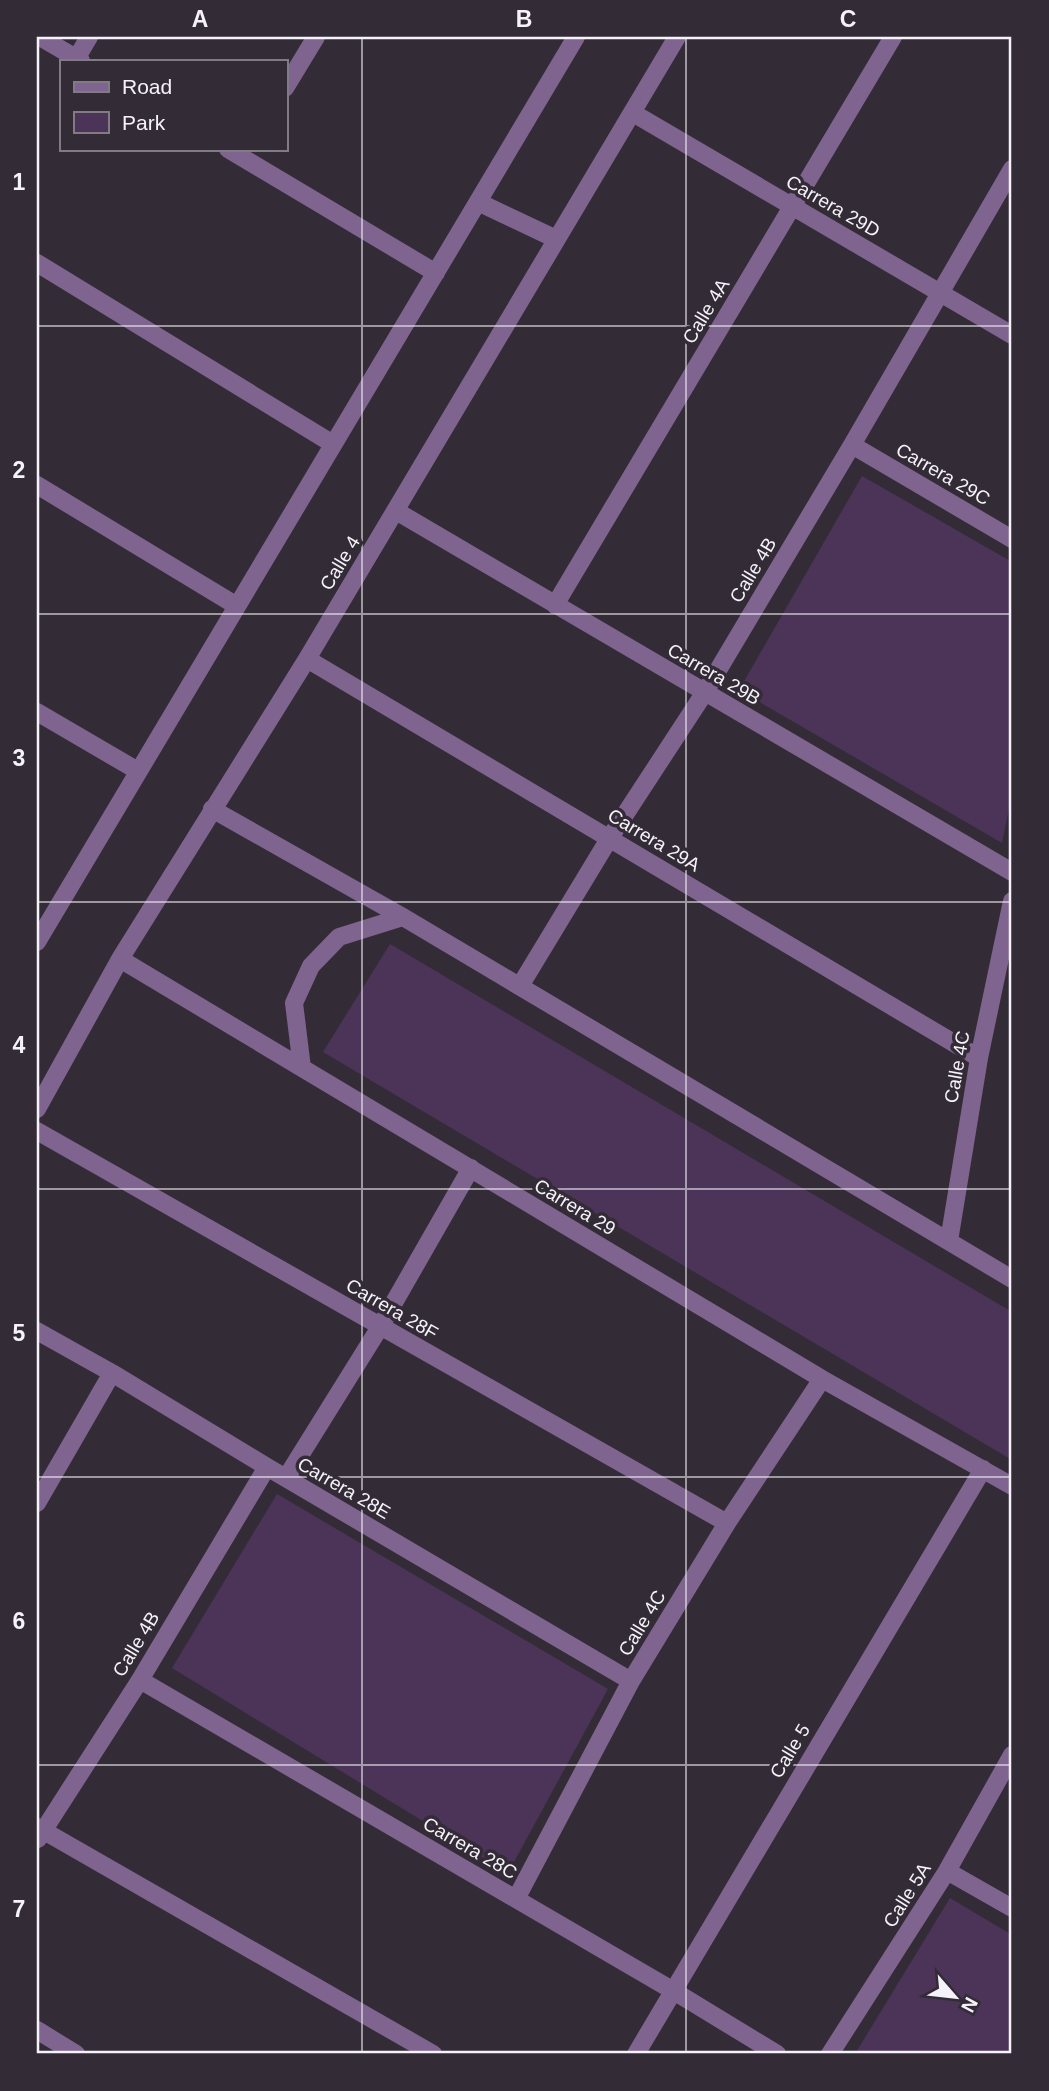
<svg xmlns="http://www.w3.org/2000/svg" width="1049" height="2091" viewBox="0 0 1049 2091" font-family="Arial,sans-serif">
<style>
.green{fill:#4b3458}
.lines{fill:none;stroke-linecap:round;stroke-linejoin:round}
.minor{stroke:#7f648f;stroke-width:18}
.grid{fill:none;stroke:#f6f2f9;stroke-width:2;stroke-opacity:0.55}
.labels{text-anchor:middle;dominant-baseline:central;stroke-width:7;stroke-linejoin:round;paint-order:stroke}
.street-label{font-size:19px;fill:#f6f2f9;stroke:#332c37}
.neatline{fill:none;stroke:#f6f2f9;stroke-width:2.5}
.grid-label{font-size:23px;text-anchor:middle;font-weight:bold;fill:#f6f2f9}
</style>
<rect width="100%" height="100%" fill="#332c37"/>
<path class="green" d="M862,476L1012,562V794L1002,843L739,690Z
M390,944L1012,1312V1460L323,1052Z
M277,1494L608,1689L508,1873L172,1668Z
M950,1898L1012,1935V2054H855Z"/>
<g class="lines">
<path class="minor" d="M40,37L81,61
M76,59L89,37
M285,88L316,37
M633,113L1012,335
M228,149L436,273
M478,202L556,239
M37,263L333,444
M852,445L1012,539
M37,485L237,606
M396,511L1012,872
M555,605L893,37
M307,659L979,1058
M37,712L138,771
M212,809L403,917L1012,1279
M37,942L576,37
M120,959L822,1379L1012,1486
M520,986L609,839L705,692L852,445L1012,169
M302,1068L294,1003L311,966L339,937L403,917
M37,1109L120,959L307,659L677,37
M37,1131L727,1523
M949,1241L979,1058L1012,901
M37,1331L112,1373L267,1467L631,1681
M286,1478L380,1327L471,1168
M37,1503L112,1373
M140,1680L672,1990L777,2054
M37,1827L433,2054
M38,1839L140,1680L267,1467
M947,1871L1012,1908
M516,1899L631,1681L727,1523L822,1379
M37,2030L76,2054
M636,2054L983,1469
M830,2054L947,1871L1012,1755"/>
</g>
<path class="grid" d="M362,37V2054M686,37V2054M37,326H1012M37,614H1012M37,902H1012M37,1189H1012M37,1477H1012M37,1765H1012"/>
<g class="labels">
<g class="street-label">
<text transform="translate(833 206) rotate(30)">Carrera 29D</text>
<text transform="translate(706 311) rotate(-59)">Calle 4A</text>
<text transform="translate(943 474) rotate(30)">Carrera 29C</text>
<text transform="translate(340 563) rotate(-59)">Calle 4</text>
<text transform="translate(753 570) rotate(-59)">Calle 4B</text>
<text transform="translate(714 674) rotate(30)">Carrera 29B</text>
<text transform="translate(654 840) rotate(31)">Carrera 29A</text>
<text transform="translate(957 1067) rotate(-80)">Calle 4C</text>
<text transform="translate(575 1207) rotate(31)">Carrera 29</text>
<text transform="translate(392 1309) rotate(30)">Carrera 28F</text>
<text transform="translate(344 1488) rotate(30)">Carrera 28E</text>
<text transform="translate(642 1623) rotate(-59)">Calle 4C</text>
<text transform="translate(136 1644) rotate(-59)">Calle 4B</text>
<text transform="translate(790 1751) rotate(-59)">Calle 5</text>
<text transform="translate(470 1848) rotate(30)">Carrera 28C</text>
<text transform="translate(907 1895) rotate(-58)">Calle 5A</text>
</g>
</g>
<rect width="1049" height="2091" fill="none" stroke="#332c37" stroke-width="77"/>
<rect x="60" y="60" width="228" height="91" fill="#332c37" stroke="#817b85" stroke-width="2"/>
<rect x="74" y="82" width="35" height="10" fill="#7f648f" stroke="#817b85" stroke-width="2"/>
<text x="122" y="94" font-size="21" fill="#f6f2f9">Road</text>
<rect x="74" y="112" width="35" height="21" fill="#4b3458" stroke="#817b85" stroke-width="2"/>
<text x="122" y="130" font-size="21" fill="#f6f2f9">Park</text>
<g transform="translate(955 1997) rotate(118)" stroke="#332c37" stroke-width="5" paint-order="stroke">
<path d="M0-5L12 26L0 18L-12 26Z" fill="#f6f2f9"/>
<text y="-10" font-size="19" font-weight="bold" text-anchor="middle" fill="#f6f2f9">N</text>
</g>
<rect x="38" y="38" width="972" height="2014" class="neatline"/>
<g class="grid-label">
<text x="200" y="27">A</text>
<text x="524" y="27">B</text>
<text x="848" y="27">C</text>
<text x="19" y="190">1</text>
<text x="19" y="478">2</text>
<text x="19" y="766">3</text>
<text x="19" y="1053">4</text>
<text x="19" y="1341">5</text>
<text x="19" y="1629">6</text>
<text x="19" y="1917">7</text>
</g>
</svg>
